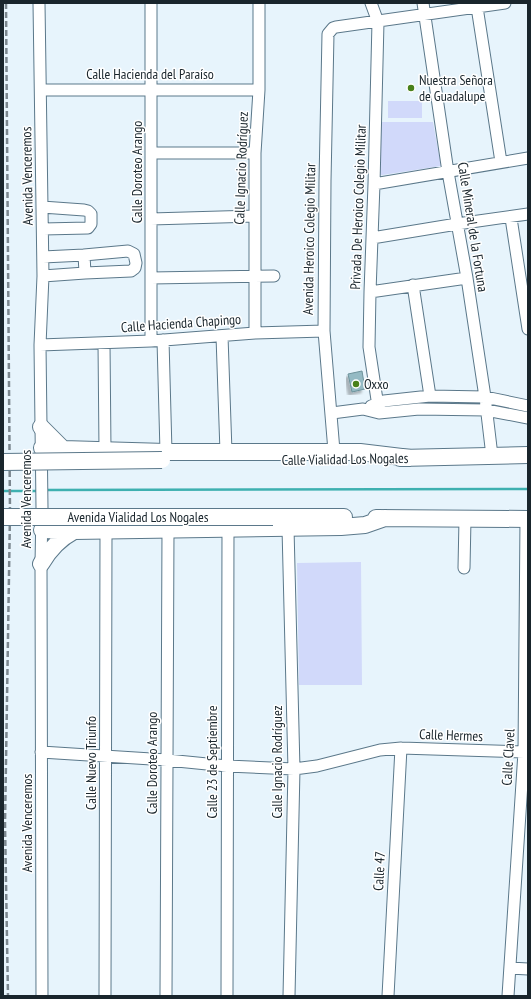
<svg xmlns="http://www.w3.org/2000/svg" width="531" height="999" viewBox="0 0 531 999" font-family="'PT Sans Narrow',sans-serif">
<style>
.green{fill:#d1d9fa}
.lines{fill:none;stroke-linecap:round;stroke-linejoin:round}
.stream{stroke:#3eb0b0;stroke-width:2.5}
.building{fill:#94bac4;stroke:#6d929b;filter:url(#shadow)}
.minor-casing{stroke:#5b788a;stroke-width:13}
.highway-casing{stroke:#5b788a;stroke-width:18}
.minor{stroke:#fff;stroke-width:11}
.highway{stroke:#fff;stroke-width:16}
.rail{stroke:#7b878f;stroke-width:2.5;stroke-dasharray:6 3;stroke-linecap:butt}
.highway-bridge-casing{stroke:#5b788a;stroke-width:18;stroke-linecap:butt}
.highway-bridge{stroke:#fff;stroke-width:16}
.poi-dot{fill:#48811a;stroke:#fff;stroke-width:1.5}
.labels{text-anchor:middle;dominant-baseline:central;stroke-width:3;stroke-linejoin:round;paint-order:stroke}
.street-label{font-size:14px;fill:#19252c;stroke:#fff}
.poi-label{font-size:14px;fill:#19252c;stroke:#fff;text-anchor:start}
</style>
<defs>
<filter id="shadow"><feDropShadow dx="-3.5" dy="3.5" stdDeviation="1" flood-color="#0004"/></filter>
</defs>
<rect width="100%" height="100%" fill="#e7f4fc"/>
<path class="green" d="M388,101H422V118H388Z
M379,122H433L441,166L376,176Z
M361,562L362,685H299L297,563Z"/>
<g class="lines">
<path class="stream" d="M45,490L528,489
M3,491H38"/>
</g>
<path class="building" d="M362,371L365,389L352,392L348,374Z"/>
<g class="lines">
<g class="minor-casing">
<path id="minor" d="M39,3L43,276L40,345L42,508L41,564L42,996
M371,3L378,22L374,184L370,292L369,347L379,413
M423,3L448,172L467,278L485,397L492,456
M477,7L501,162
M41,90H259
M151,153H255
M374,184L528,158
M42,207L84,210L88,211L91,214V224L88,228L43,229
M511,218L528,329
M151,219L255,216
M372,238L457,224L528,214
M84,255L128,251L134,254L136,263L135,268L131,271L85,273
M43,257L84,255L85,273L43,276
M151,278L274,276
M413,285L430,396
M370,292L467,278
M255,333V153L259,90V3
M222,336L226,452
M163,340L166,452
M151,341V3
M104,343L105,450
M40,345L151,341L255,333L324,331
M371,406L384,401L430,396L485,397L528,406
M332,413L363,409L379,413L419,409L486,410L528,418
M334,451L324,331L325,181L328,34L333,28L336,27L505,3
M288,528L294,769L289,996
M464,568L465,519
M41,752L167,760L227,766L294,769L317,766L380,750L401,748L524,752
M510,968L528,969
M105,996L106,530
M166,996L168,530
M227,996L228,528
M388,996L401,748
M508,996L524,752L526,519"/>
</g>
<g class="highway-casing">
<path id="highway" d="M41,427L63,449L166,452H360L410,458
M42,448L63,449
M400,458L528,455
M273,517H344
M376,518L528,519
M42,530L74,531
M41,564C49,550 59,539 74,531L341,527L365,525L385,518"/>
</g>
<use href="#minor" class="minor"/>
<use href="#highway" class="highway"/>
<path class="rail" d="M6,3L10,513L5,824L8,996"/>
<g class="highway-bridge-casing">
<path id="highway-bridge" d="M3,462L162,460
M3,517H273"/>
</g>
<use href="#highway-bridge" class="highway-bridge"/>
</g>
<g class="poi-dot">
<circle cx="411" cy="88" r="4"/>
<circle cx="356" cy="384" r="4"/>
</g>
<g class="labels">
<g class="street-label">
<text x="150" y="74">Calle Hacienda del Paraíso</text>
<text transform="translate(241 168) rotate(-88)">Calle Ignacio Rodríguez</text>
<text transform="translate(137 172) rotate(-90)">Calle Doroteo Arango</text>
<text transform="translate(27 176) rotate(-91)">Avenida Venceremos</text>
<text transform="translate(358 207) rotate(-88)">Privada De Heroico Colegio Militar</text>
<text transform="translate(473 227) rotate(81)">Calle Mineral de la Fortuna</text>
<text transform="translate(309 239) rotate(-89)">Avenida Heroico Colegio Militar</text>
<text transform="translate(181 323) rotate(-4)">Calle Hacienda Chapingo</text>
<text transform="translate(345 459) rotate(-1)">Calle Vialidad Los Nogales</text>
<text transform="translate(26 499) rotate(-90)">Avenida Venceremos</text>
<text x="138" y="517">Avenida Vialidad Los Nogales</text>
<text transform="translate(451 735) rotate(2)">Calle Hermes</text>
<text transform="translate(508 757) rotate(-87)">Calle Clavel</text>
<text transform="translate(212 762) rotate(-90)">Calle 23 de Septiembre</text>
<text transform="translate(277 762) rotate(-90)">Calle Ignacio Rodríguez</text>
<text transform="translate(91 763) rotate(-90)">Calle Nuevo Triunfo</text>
<text transform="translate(152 763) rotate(-90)">Calle Doroteo Arango</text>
<text transform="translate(27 823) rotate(-90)">Avenida Venceremos</text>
<text transform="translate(379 871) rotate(-87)">Calle 47</text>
</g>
<g class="poi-label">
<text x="419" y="80">Nuestra Señora<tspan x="419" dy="16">de Guadalupe</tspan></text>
<text x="364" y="384">Oxxo</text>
</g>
</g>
<rect width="531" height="999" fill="none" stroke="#19252c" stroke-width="8"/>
</svg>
